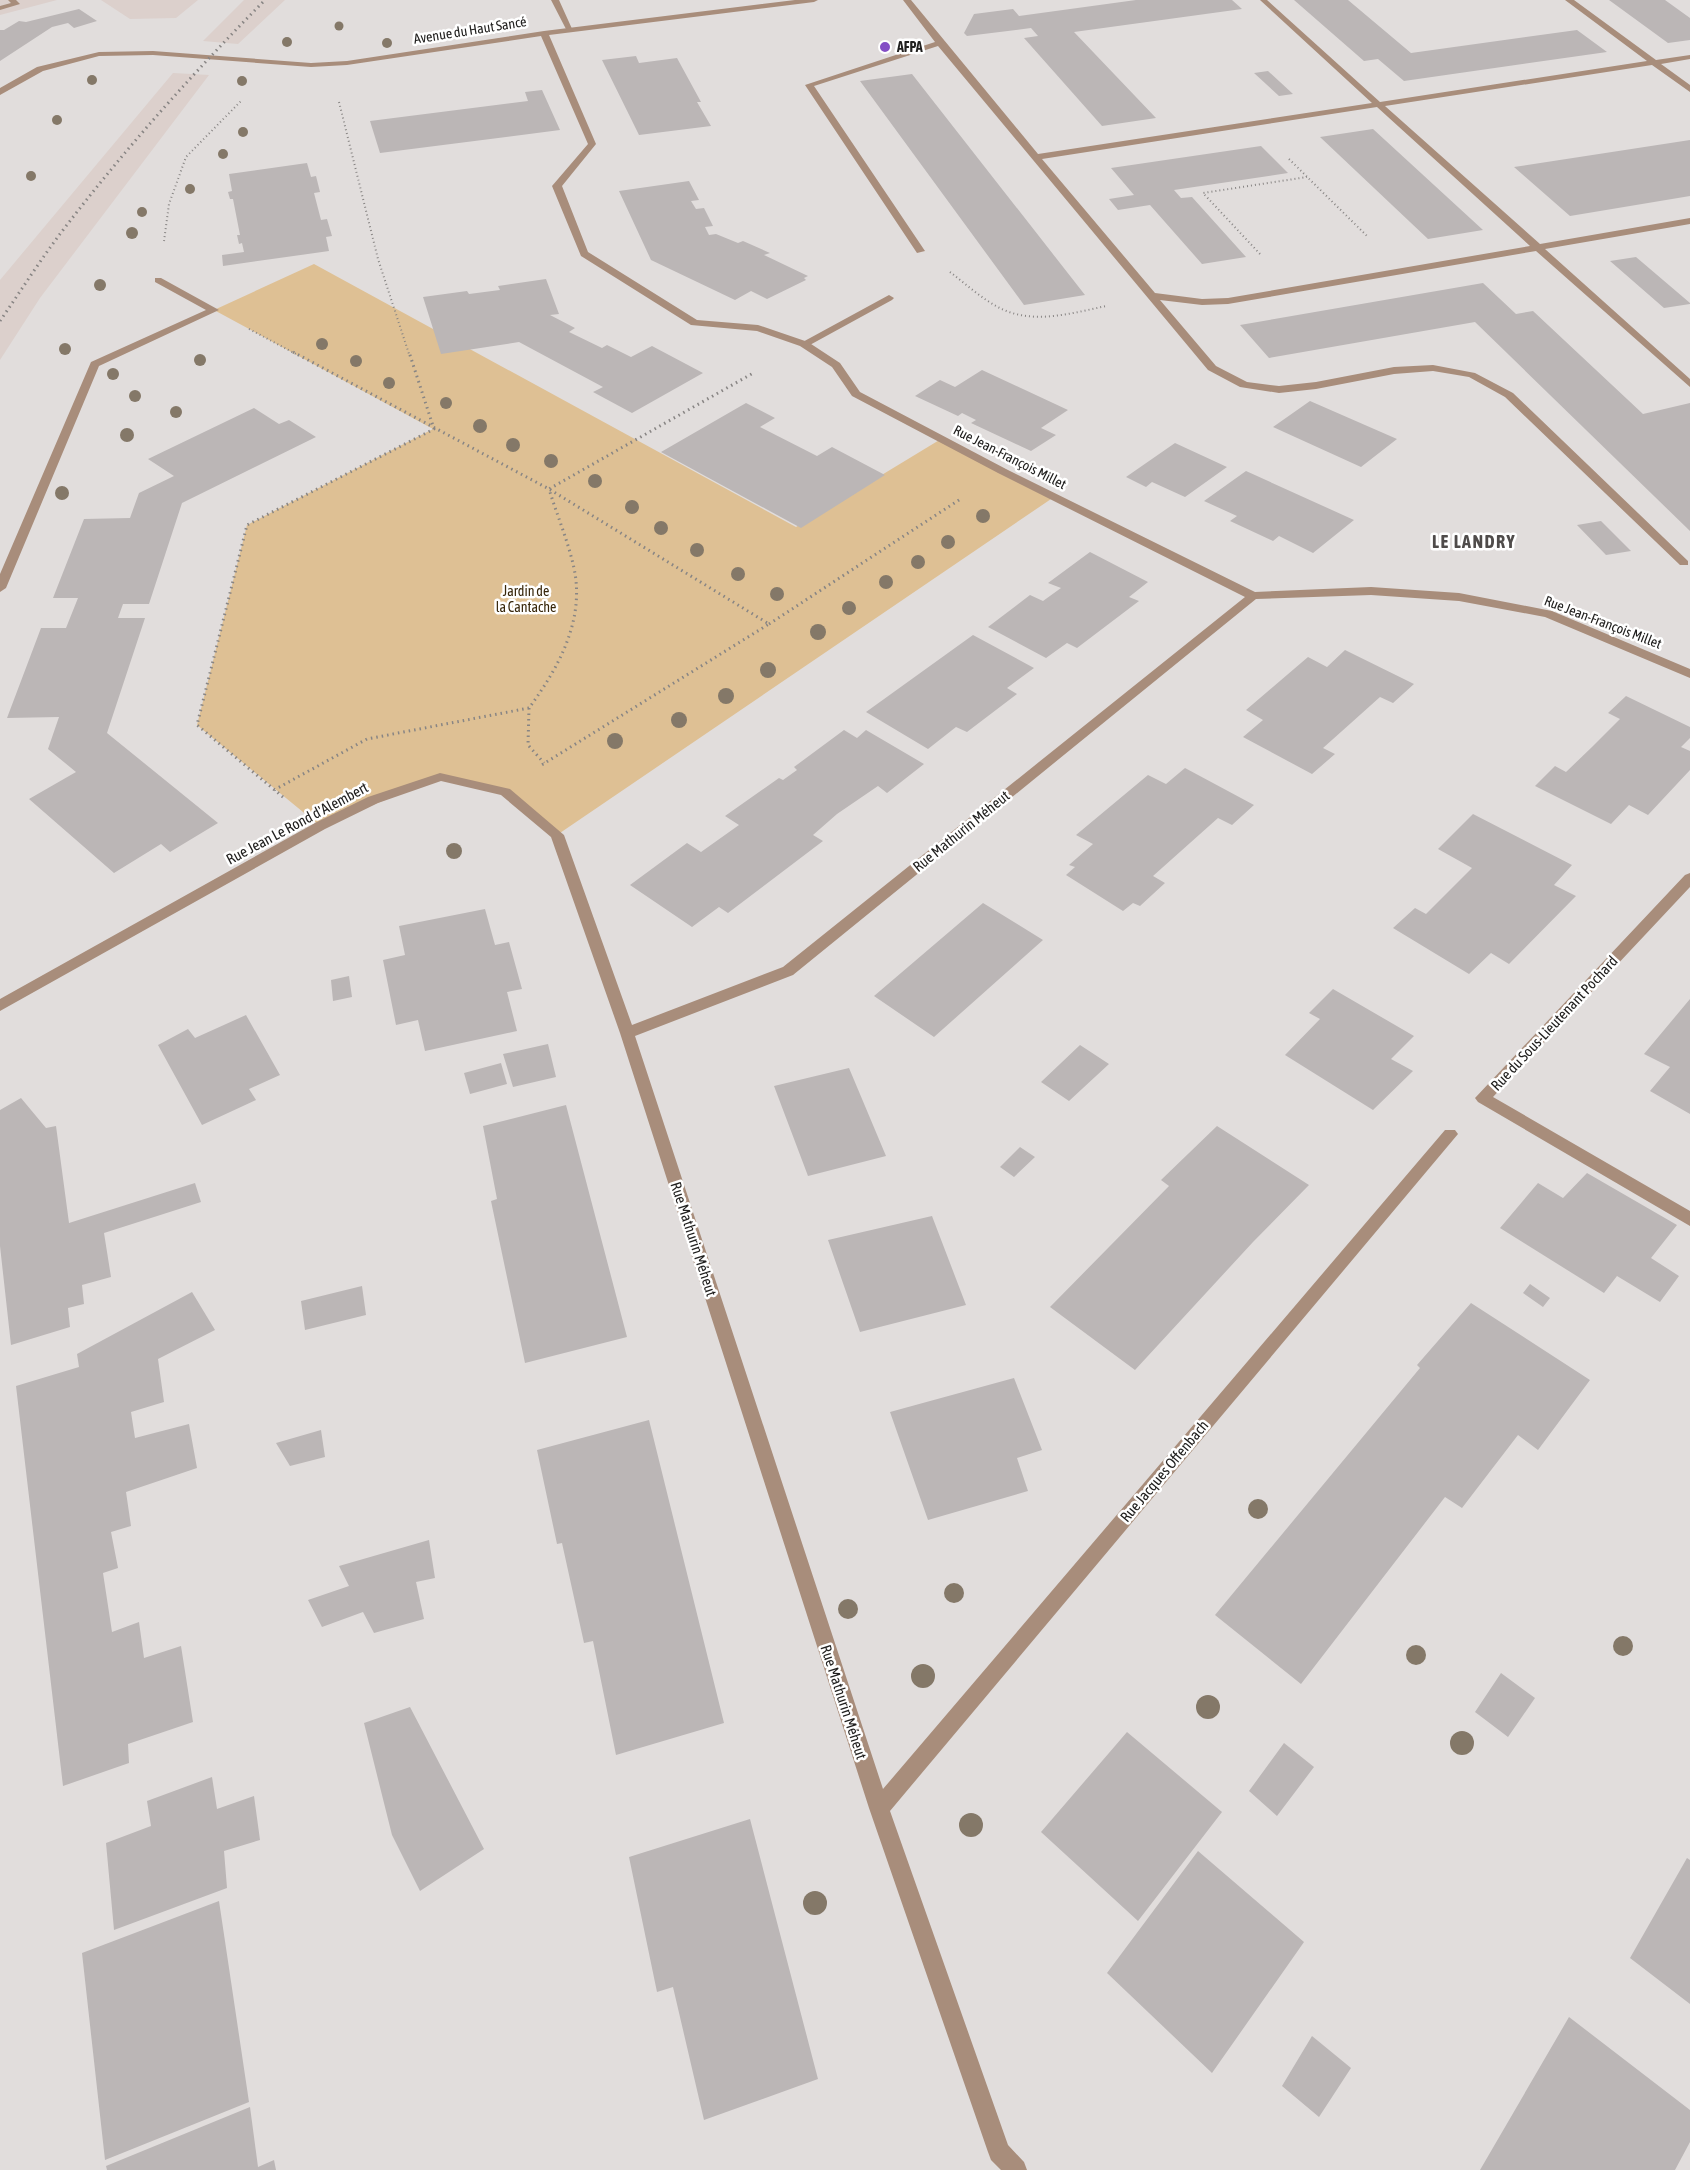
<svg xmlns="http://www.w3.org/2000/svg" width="1690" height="2170" viewBox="0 0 1690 2170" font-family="'Asap Condensed',sans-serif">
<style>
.built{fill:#dcd0cc}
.green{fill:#dec094}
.building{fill:#bbb6b6}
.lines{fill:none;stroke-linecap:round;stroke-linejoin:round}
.path-far1{stroke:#888584;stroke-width:2;stroke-dasharray:1 3;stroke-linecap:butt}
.path{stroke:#888584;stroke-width:3;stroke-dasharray:1.5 4;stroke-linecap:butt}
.lane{fill:#a88d7b;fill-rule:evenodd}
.street{fill:#a88d7b;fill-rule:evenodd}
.rail{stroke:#878483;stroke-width:3;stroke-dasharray:1.5 4;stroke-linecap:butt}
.tree{fill:#847868}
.poi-dot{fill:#844ec5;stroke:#fff;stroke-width:2}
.labels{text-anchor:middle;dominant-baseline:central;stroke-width:5;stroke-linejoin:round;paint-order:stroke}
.far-street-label{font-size:14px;fill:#21201f;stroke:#fff}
.far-poi-label{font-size:14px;font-weight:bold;fill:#21201f;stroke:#fff;text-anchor:start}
.far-park-label{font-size:14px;fill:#37260a;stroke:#fff}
.street-label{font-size:15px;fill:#21201f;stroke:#fff}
.far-district-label{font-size:18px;font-weight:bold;letter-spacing:1.5px;fill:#4f4b4a;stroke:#fff}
</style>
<rect width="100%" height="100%" fill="#e1dddc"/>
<path class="built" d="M0,0H57L0,15Z
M101,0H198L176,18L130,19Z
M244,0H285L238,44L203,41Z
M173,73L209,75L40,298L0,360V280Z"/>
<path class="green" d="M314,264L796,527L941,439L1054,497L557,835L505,792L440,778L320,826L197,725L247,525L433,429L214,310Z"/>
<path class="building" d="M1136,0H1232L1242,9L1074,32L1156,118L1102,126L1024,38L1038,36L1031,28L967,36L964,33L974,14L1013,9L1019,16Z
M1294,0H1348L1411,53L1577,30L1607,52L1404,81L1378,59L1364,61Z
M1609,0H1665L1690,18V40L1668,43Z
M79,9L97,21L74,28L68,23L52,27L0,61V30H4L19,21L26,22Z
M636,56L639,63L677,58L701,102H697L711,126L639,135L602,60Z
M1268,71L1293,94L1279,96L1254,73Z
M912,74L1085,295L1024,305L860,81Z
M542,90L560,130L380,153L370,121L528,101L525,92Z
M1373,129L1483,230L1428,239L1320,137Z
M1690,140V196L1570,216L1514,167Z
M1261,146L1288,173L1174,190L1181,198L1192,197L1246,257L1202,264L1150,205L1118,210L1109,199L1134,195L1111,168Z
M307,163L311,177L316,176L320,192L314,193L321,220L327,219L332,236L326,237L329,251L223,266L222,255L244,252L242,243L239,244L237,235H240L233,199H230L228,192L232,191L229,174Z
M689,181L699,200L691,201L696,209L704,208L713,226L705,227L709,235L716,234L738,243L743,241L770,253L764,255L808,276L804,278L806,280L767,299L751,291L735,300L651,260L619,191Z
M1636,257L1690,303V304L1664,308L1610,261Z
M546,279L559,314L550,315L575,328L569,332L602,348L607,345L631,357L652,346L703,373L632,413L593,392L603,387L519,342L441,354L423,297L467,291L469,294L500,290L498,286Z
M1483,283L1516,314L1533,311L1643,414L1690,403V531L1475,322L1269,358L1240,325Z
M982,370L1068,410L1041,428L1056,435L1031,451L971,423L976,420L962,413L958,416L915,396L940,380L955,387Z
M1310,401L1397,439L1361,467L1273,427Z
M746,403L775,418L760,427L817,456L832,447L885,475L801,528L661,452Z
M254,408L279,424L289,420L316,437L182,503L149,604H123L118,618H145L107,733L218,823L170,852L161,844L114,873L29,799L76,772L48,749L59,717L7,718L41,628H66L78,598H53L84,519L130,518L139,493L174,476L148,459Z
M1175,443L1227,467L1185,497L1152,482L1146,487L1126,477Z
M1246,471L1354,520L1313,553L1279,536L1273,541L1230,521L1237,516L1204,501Z
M1601,521L1631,551L1606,555L1577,525Z
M1090,552L1148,582L1129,597L1139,601L1077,648L1067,643L1046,658L988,627L1030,595L1043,601L1061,588L1048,583Z
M973,635L1034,668L1007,688L1017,694L967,732L956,727L928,749L866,712Z
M1345,650L1414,684L1393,703L1380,697L1351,723L1323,748L1335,754L1312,774L1243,737L1263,720L1246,710L1308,657L1327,667Z
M1626,696L1690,727V738L1681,747L1690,751V770L1648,815L1629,805L1611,824L1535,786L1555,766L1566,772L1592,747L1620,719L1608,713Z
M844,730L857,738L866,730L924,764L887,793L878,786L837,814L813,835L823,841L728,913L719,907L692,927L630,885L687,843L701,852L739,825L725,816L779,778L783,780L797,770L794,767Z
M1185,768L1254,805L1232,825L1218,818L1153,876L1165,883L1140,906L1133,903L1123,911L1066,875L1075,867L1069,865L1093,844L1076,835L1148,775L1166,784Z
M1473,814L1572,865L1554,885L1576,896L1509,964L1491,953L1469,974L1393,928L1415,908L1426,914L1472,868L1438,849Z
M983,903L1043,940L934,1037L874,996Z
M485,909L495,945L509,942L522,989L507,992L517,1031L425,1051L418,1020L396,1025L383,960L405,955L399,926Z
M349,976L352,997L333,1001L331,980Z
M1333,989L1414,1036L1391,1059L1413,1071L1373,1110L1285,1055L1320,1019L1309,1013Z
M1690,999V1114L1650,1091L1670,1067L1644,1054Z
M246,1015L280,1075L249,1089L256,1100L202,1125L158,1045L188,1029L195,1038Z
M548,1044L556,1077L513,1087L503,1054Z
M1080,1045L1109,1064L1069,1101L1041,1082Z
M501,1063L507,1084L470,1094L464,1073Z
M849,1068L886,1156L808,1176L774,1086Z
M21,1098L46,1128L56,1126L69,1223L195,1183L201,1202L104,1233L111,1277L82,1285L84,1304L68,1308L70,1327L11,1345L0,1246V1110Z
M566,1105L627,1337L525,1363L491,1201L497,1199L483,1126Z
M1217,1126L1309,1185L1253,1242L1135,1370L1050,1307L1169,1186L1161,1180Z
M1020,1147L1035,1157L1014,1177L1000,1167Z
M1587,1173L1677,1225L1651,1258L1679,1276L1660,1302L1617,1276L1604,1293L1500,1228L1538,1183L1563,1198Z
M932,1216L966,1305L860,1332L828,1240Z
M1530,1284L1550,1298L1543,1307L1523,1293Z
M362,1286L366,1315L305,1330L301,1301Z
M192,1292L215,1330L158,1359L164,1402L131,1412L135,1438L189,1424L197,1468L126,1492L131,1526L111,1532L118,1568L103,1573L112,1632L139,1622L144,1658L181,1646L193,1722L128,1744L129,1763L63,1786L16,1386L79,1367L77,1354Z
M1471,1303L1590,1380L1538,1450L1518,1435L1462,1508L1445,1497L1301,1684L1215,1615L1420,1368L1417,1365Z
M1014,1378L1042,1450L1017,1458L1028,1491L928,1520L890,1412Z
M649,1420L724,1723L616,1755L593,1641L584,1643L562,1543L557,1544L537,1450Z
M321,1430L325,1457L290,1466L276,1443Z
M429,1540L435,1578L416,1582L424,1619L374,1633L363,1612L322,1627L308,1600L349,1586L339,1566Z
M1501,1673L1535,1698L1508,1737L1475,1712Z
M410,1707L484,1849L420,1891L392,1835L364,1723Z
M1127,1732L1222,1812L1138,1921L1041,1832Z
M1284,1743L1314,1767L1277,1816L1249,1791Z
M212,1777L217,1809L254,1796L260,1840L224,1851L227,1888L114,1930L106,1843L151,1826L147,1801Z
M750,1819L818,2079L704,2120L673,1987L657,1992L629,1857Z
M1198,1851L1304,1942L1212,2073L1107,1973Z
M1687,1858L1690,1860V2004L1630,1958Z
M219,1901L249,2102L105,2160L82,1953Z
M1569,2017L1690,2110V2142L1675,2170H1480Z
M1312,2036L1351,2068L1319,2117L1282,2086Z
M250,2107L258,2167L274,2160L276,2170H107L106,2166Z"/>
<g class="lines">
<path class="path-far1" d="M339,102L378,259L409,354
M1289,159L1367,236
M164,241L169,204L186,157L242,100
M1260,254L1203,193L1307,177
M950,272C967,285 984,301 1004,310C1036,324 1073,313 1106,306
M249,329L296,354"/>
<path class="path" d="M293,352L549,489L769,624L540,766
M769,624L962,498
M529,708L528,745L544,763
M274,790L367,739L529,708C559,667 585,620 574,568C568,541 557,515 549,489L755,372
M283,797L197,725L247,525L434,429L409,352"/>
<path class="lane" d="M8,0H16L20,4L0,10V6L11,3Z
M551,0H559L573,31H567Z
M903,0H911L1038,154L1372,103L1260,0H1267L1380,102L1647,61L1565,0H1574L1656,60L1690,55V59L1661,64L1690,85V92L1652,65L1385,106L1540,244L1690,218V224L1545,249L1690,379V387L1536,251L1228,304L1202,305L1160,300L1216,366L1247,382L1279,386L1316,382L1394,367L1433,365L1475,373L1513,393L1688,561V565H1680L1505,397L1469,377L1433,371L1394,374L1316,389L1279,393L1240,387L1208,370L938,46L814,86L925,251L917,253L805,85L935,42ZM1377,107L1530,246L1228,298L1202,299L1155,293L1042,159Z
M889,295L894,298L892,300L808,346L799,344Z"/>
<path class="street" d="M795,0H818L814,2L549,35L596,144L562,186L588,252L697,320L758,325L808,342L840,363L860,392L1006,469L1255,592L1371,587L1459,593L1552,611L1690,669V678L1545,617L1459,601L1371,595L1256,599L793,975L635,1036L883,1789L1445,1130H1455L1458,1134L890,1811L1008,2145L1024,2162L1027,2170H1001L991,2160L988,2152L869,1808L620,1033L551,837L501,795L441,781L378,803L325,829L0,1011V999L315,823L368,797L440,773L510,789L564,835L632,1025L783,967L1245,597L998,473L852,396L832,367L800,346L757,331L691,325L581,256L552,186L588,144L541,36L347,65L311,67L153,55L99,56L43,71L0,95V88L37,67L99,52L153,51L311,63L347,61L544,31Z
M155,278H161L219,310L99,366L6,588L0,592V574L91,362L206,310L155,282Z
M1690,873V887L1493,1097L1690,1211V1226L1478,1102L1475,1098L1685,875Z"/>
<path class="rail" d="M0,321C20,292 39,262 60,234C123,151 192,74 265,0"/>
</g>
<g class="tree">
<circle cx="339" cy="26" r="4.5"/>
<circle cx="287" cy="42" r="5"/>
<circle cx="387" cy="43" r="5"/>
<circle cx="92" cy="80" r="5"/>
<circle cx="242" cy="81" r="5"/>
<circle cx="57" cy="120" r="5"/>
<circle cx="243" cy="132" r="5"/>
<circle cx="223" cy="154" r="5"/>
<circle cx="31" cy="176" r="5"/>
<circle cx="190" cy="189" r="5"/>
<circle cx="142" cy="212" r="5"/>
<circle cx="132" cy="233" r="6"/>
<circle cx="100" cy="285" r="6"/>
<circle cx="322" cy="344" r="6"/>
<circle cx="65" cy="349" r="6"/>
<circle cx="200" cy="360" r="6"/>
<circle cx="356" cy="361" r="6"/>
<circle cx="113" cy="374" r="6"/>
<circle cx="389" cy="383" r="6"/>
<circle cx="135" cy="396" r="6"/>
<circle cx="446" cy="403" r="6"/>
<circle cx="176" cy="412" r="6"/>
<circle cx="480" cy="426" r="7"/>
<circle cx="127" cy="435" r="7"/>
<circle cx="513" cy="445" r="7"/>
<circle cx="551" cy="461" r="7"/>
<circle cx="595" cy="481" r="7"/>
<circle cx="62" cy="493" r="7"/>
<circle cx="632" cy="507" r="7"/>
<circle cx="983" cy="516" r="7"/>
<circle cx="661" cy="528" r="7"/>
<circle cx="948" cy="542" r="7"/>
<circle cx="697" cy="550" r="7"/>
<circle cx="918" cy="562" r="7"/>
<circle cx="738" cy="574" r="7"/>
<circle cx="886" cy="582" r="7"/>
<circle cx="777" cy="594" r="7"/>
<circle cx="849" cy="608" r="7"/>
<circle cx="818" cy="632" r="8"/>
<circle cx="768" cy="670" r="8"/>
<circle cx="726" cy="696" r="8"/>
<circle cx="679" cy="720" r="8"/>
<circle cx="615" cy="741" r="8"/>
<circle cx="454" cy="851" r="8"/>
<circle cx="1258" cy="1509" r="10"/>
<circle cx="954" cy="1593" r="10"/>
<circle cx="848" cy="1609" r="10"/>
<circle cx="1623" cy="1646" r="10"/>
<circle cx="1416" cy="1655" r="10"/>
<circle cx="923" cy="1676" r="12"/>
<circle cx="1208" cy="1707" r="12"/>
<circle cx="1462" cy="1743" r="12"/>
<circle cx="971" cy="1825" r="12"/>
<circle cx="815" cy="1903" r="12"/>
</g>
<circle class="poi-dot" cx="885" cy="47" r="6"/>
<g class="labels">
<g class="far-street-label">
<text transform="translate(470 30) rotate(-9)">Avenue du Haut Sancé</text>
<text transform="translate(1010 457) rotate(27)">Rue Jean-François Millet</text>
<text transform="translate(1603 622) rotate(21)">Rue Jean-François Millet</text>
</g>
<g class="far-poi-label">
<text x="897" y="47">AFPA</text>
</g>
<g class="far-park-label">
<text x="526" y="591">Jardin de<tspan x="526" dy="16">la Cantache</tspan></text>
</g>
<g class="street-label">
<text transform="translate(297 823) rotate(-28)">Rue Jean Le Rond d'Alembert</text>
<text transform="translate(961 831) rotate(-39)">Rue Mathurin Méheut</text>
<text transform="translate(1554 1023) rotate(-47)">Rue du Sous-Lieutenant Pochard</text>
<text transform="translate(694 1239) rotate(72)">Rue Mathurin Méheut</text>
<text transform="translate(1164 1471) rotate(-50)">Rue Jacques Offenbach</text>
<text transform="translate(844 1702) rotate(72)">Rue Mathurin Méheut</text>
</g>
<g class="far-district-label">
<text x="1474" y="541">LE LANDRY</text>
</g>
</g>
</svg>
